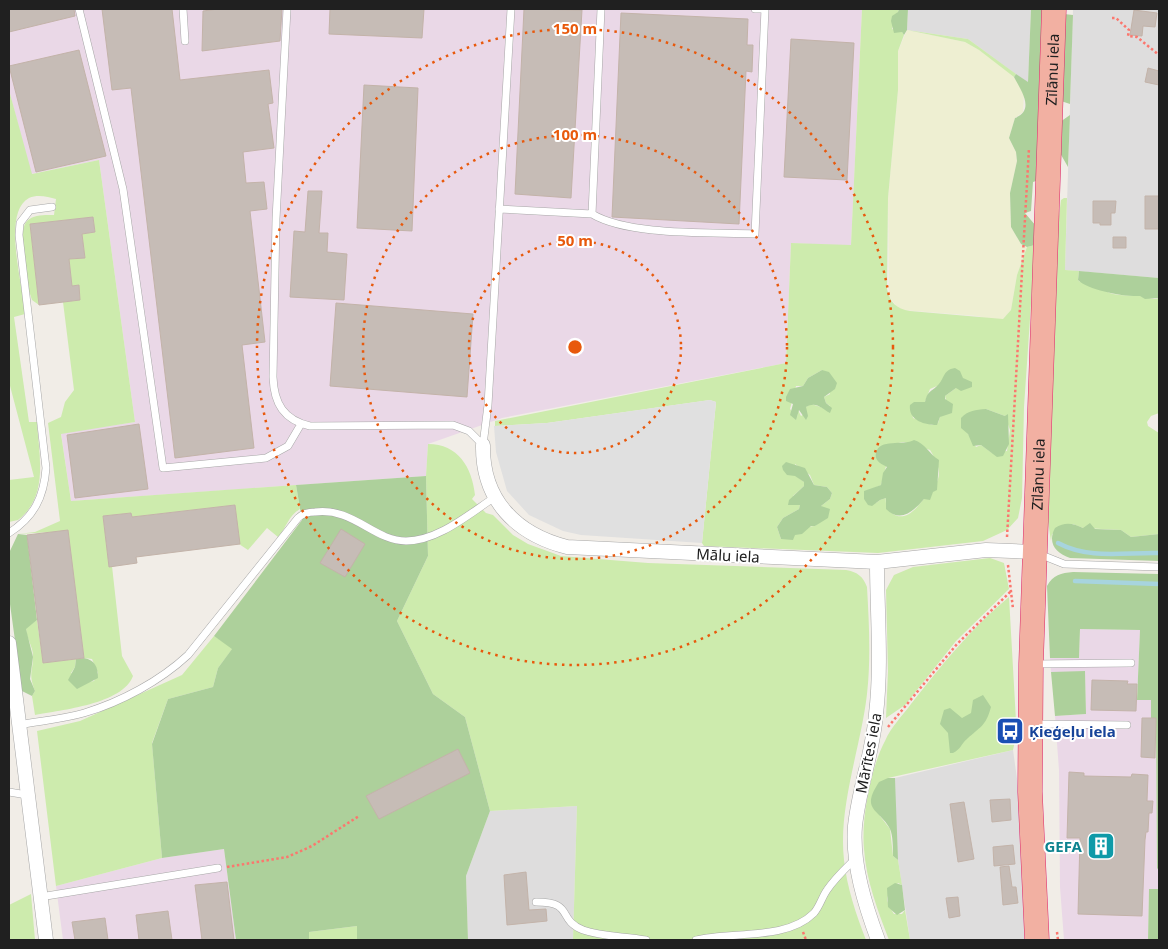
<svg xmlns="http://www.w3.org/2000/svg" width="1168" height="949" viewBox="0 0 1168 949" font-family="'Noto Sans',sans-serif">
<style>
.residential{fill:#dedddd}
.industrial{fill:#ead8e7}
.farmland{fill:#eeefd2}
.grass{fill:#cdebad;fill-rule:evenodd}
.forest{fill:#add09b}
.parking{fill:#e0e0e0}
.lines{fill:none;stroke-linecap:round;stroke-linejoin:round}
.stream{stroke:#a7d4de;stroke-width:4.5}
.building{fill:#c6bcb6;stroke:#c3b3a9}
.service-casing{stroke:#a7a7a7;stroke-width:8}
.minor-casing{stroke:#a7a7a7;stroke-width:15}
.trunk-casing{stroke:#dc266b;stroke-width:25}
.path{stroke:#fb776e;stroke-width:2.5;stroke-dasharray:2.5 2.5;stroke-linecap:butt}
.service{stroke:#fff;stroke-width:7}
.minor{stroke:#fff;stroke-width:14}
.trunk{stroke:#f2b0a2;stroke-width:24}
.ring{fill:none;stroke:#e8590c;stroke-width:2.5;stroke-dasharray:2.5 5}
.labels{text-anchor:middle;dominant-baseline:central;stroke-width:4;stroke-linejoin:round;paint-order:stroke}
.street-label{font-size:15px;fill:#202020;stroke:#fff}
.transit-label{font-size:15px;font-weight:bold;fill:#164399;stroke:#fff;text-anchor:start}
.culture-label{font-size:15px;font-weight:bold;fill:#0d838f;stroke:#fff;text-anchor:end}
.centre{fill:#e8590c;stroke:#fff;stroke-width:2.5}
.ring-label{font-size:15px;text-anchor:middle;font-weight:bold;fill:#e8590c;stroke:#fff;stroke-width:4;stroke-linejoin:round;paint-order:stroke}
</style>
<rect width="100%" height="100%" fill="#f1ede7"/>
<path class="residential" d="M908,9H1031L1028,83L968,39L907,30Z
M1073,9H1159V278L1065,270Z
M1013,750L1019,793L1025,940H910L896,846L895,778Z
M577,806L573,940H468L466,876L490,811Z"/>
<path class="industrial" d="M9,9H862L851,246L791,243L786,363L502,418L428,444L426,476L71,501L61,433L135,422L99,160L31,174L9,90Z
M1080,629L1140,630L1137,700H1151V717L1156,718L1157,868L1159,871V889H1149L1148,940H1064L1060,887L1059,770L1055,716L1086,714L1085,672H1051L1050,658H1079Z
M224,849L236,940H63L56,886L162,858Z"/>
<path class="farmland" d="M907,30L965,42L979,50L1012,74L1024,92L1023,112L1015,118L1009,138L1016,152L1017,161L1010,193L1011,227L1021,244L1027,247L1017,275L1011,310L1003,319H987L978,316L903,310L897,307L889,296L888,198L898,90V51Z"/>
<path class="grass" d="M862,9H899L892,29L902,32L904,35L898,51V90L888,198L887,289C890,302 896,309 910,311L1003,319L1011,310L1017,275L1027,247L1035,245L1024,407L1022,498L1018,518L1007,530L983,541L878,553L704,546L702,543L716,402L710,400L547,423L495,426V421L786,363L791,243L851,245ZM822,370L830,394L824,397L826,403L830,406L824,408L811,404L806,407V413L801,416L798,410L797,417L790,409L796,386H803L808,378ZM937,386L972,387L956,388L945,396L949,414L944,413L940,417L938,423L932,425L913,418L912,412L925,402L930,389ZM986,409L1005,416L1010,430L1007,451L992,453L981,445L976,447L965,429ZM904,442L930,450C945,474 940,482 923,500C919,505 914,511 909,514C897,521 884,511 886,498L880,500L876,503L864,499L870,490L881,485L892,444ZM795,464L810,475L814,485L827,487L832,493L830,499L821,506L823,508H827L822,520L815,526C807,525 791,536 781,539L777,527L783,518L799,509L800,505L793,496L804,486V482L795,475Z
M907,30L968,39L1016,74L1014,77L979,50L965,42Z
M9,90L32,174L99,160L135,422L61,434L71,501L296,485L300,509C288,516 287,527 278,537L267,528L248,550L239,544L235,505L132,517L131,513L103,516L109,566H112L122,656L133,676C123,704 61,710 35,715L32,696L35,691C28,673 33,672 33,656C33,646 26,638 26,628L37,620L43,663L76,659L75,667L71,673L88,682L94,681L98,673L92,659L84,658L68,531L18,534L35,532L60,521L48,423L61,417L65,402L74,390L63,302L80,300L79,285L72,286L69,259L85,258L82,234L95,232L93,217L30,224L39,305L32,300L29,291C27,276 17,231 27,221C34,214 46,215 54,215L56,199C48,197 38,194 29,198C1,213 24,288 25,314L14,317L29,422H37C39,456 49,496 18,520L9,522V480L34,477L9,382Z
M1064,198H1067L1065,270L1079,271L1078,280L1080,282C1090,281 1103,291 1113,294C1123,296 1130,295 1140,296C1147,296 1152,301 1159,298V413L1151,416L1147,422L1148,426L1159,433V534L1131,537L1121,530L1083,528L1073,524L1052,534L1051,541L1048,522L1057,232L1061,200Z
M428,444C458,444 472,467 475,495L472,499L486,513L493,515L513,535L528,544L561,556L648,563L846,570C857,572 863,576 867,587C869,623 871,658 867,694C861,747 838,806 844,860C847,888 856,914 866,940H573L577,806L490,811L465,717L433,694L397,621L428,556L426,476Z
M990,558L1004,563L1009,589L956,641L905,705L886,718L888,671L886,590L894,575L913,567Z
M1009,597L1016,721L1010,722L1009,741H1015L1013,750L888,778L880,816L890,829L893,856L898,860L902,885L898,883C885,897 884,898 894,914H902L905,910L910,940H889C878,911 866,880 864,849C861,819 871,767 885,741C891,727 903,715 911,704C941,666 972,627 1009,597Z
M214,636L233,648L218,668L213,687L168,699L152,743L162,858L56,886L37,731L80,721L182,675Z
M31,894L35,940H9V905Z
M357,926V940H309V932Z"/>
<path class="forest" d="M899,9H908L907,30L904,35L902,32L894,33L891,21L892,16L898,12Z
M1031,9H1044L1036,181L1033,182L1031,211L1025,213L1036,226L1035,245L1027,247L1021,244L1011,227L1010,193L1017,161L1016,152L1009,138L1015,118C1036,110 1020,89 1014,77L1016,74L1028,82Z
M1064,14L1073,15L1070,104L1061,101Z
M1070,115L1068,167L1060,153V122Z
M1079,271L1159,278V298L1145,299L1140,296C1124,297 1088,290 1078,280Z
M955,368L960,371L963,378L972,382V387L961,391L956,388L945,396V399L953,404L952,413L940,417L937,425C924,425 908,420 910,405L914,402H925C927,391 931,392 937,386C945,379 942,370 955,368Z
M822,370L829,372L837,383L835,389L824,397L826,403L832,408L830,413C821,408 816,401 806,407L808,416L806,420L799,410L796,420L790,415L793,404L786,401V397L790,389L803,386L808,378Z
M986,409L1005,416L1008,414L1009,444L1003,456L997,457L981,445L973,446L968,434L961,428V418C969,410 975,410 986,409Z
M914,440C925,443 930,455 939,460L937,490L933,492L930,500L924,499C913,512 900,523 886,509V498L880,500L872,506L868,505L864,499V491L881,485L883,473L887,467C882,464 874,461 876,453C879,438 903,446 914,440Z
M786,462L805,468L814,485L827,487L832,493L830,499L821,506L830,509L828,518L815,526H811L802,534L795,535L793,540L781,539L777,527L783,518L799,509L800,505H788L789,500L804,486V482L795,476L787,475L783,470L782,466Z
M426,476L428,556L397,621L433,694L465,717L490,811L466,876L468,940H357V926L309,932V940H236L224,849L162,858L152,744L168,699L213,687L218,668L232,649L214,636L302,520L296,485Z
M1090,523L1095,529L1121,530L1131,537L1159,534V561L1070,558C1056,553 1047,543 1055,528C1065,522 1072,523 1083,528Z
M18,534L27,535L37,620L26,629L33,657L30,679L35,691L32,696L22,691L9,597V553Z
M1073,572L1159,574V871L1157,868L1156,718H1151V700H1137L1140,630L1080,629L1079,658H1050L1047,586C1053,575 1061,573 1073,572Z
M84,658C95,660 98,667 98,678L77,689L68,680L75,667L76,659Z
M1085,671L1086,714L1055,716L1051,672Z
M983,695L991,707C986,726 980,727 967,739C961,744 961,749 953,753H950L948,733L940,724L944,710L950,708L962,718L971,713L973,700Z
M888,778H895L898,860L893,856C893,849 893,835 890,829C879,808 860,811 879,782Z
M895,883L902,885L905,910L897,915L888,907L887,888Z
M1149,889H1159V940H1148Z"/>
<path class="parking" d="M710,400L716,402L702,543L581,535L563,531L529,515L507,491L496,452L494,426L547,423Z"/>
<g class="lines">
<path class="stream" d="M1058,543C1090,560 1125,552 1159,553
M1075,581L1159,584"/>
</g>
<path class="building" d="M9,9H74L75,16L9,32Z
M102,9H172L180,80L269,70L273,103L268,104L274,148L243,152L246,183L264,182L267,209L250,211L265,342L242,345L254,448L175,458L131,88L112,90Z
M218,9H282L280,41L202,51L203,11Z
M330,9H424L422,38L329,34Z
M524,9L582,10L571,198L515,194Z
M1134,10L1157,13L1155,27L1143,26L1142,36L1130,35Z
M621,13L748,19L747,45H753L752,72L746,71L739,224L612,217Z
M791,39L854,43L847,180L784,177Z
M79,50L106,156L36,172L9,66Z
M1148,68L1159,71V85L1145,82Z
M364,85L418,88L412,231L357,228Z
M308,191H322L319,233H328L327,252L347,254L344,300L290,297L294,231L305,232Z
M1145,196H1159V229H1145Z
M1093,201H1116L1115,213H1111V225H1100V223H1093Z
M93,217L95,232L82,234L85,258L69,259L72,286L79,285L80,300L39,305L30,224Z
M1113,237H1126V248H1113Z
M336,303L473,314L467,397L330,386Z
M139,424L148,489L75,498L67,435Z
M235,505L240,544L136,557L137,563L109,567L103,516L131,513L132,517Z
M341,529L365,544L345,577L320,563Z
M68,530L84,658L43,663L27,535Z
M1092,680L1128,681L1127,684H1137L1136,711L1091,710Z
M1142,718H1156L1155,758L1141,757Z
M458,749L470,773L379,819L366,796Z
M1069,772L1084,773V776L1131,777L1132,774L1148,775L1147,801H1153L1152,813H1149L1148,832H1146L1145,840L1142,916L1078,914L1080,838H1067Z
M1010,799L1011,820L992,822L990,800Z
M964,802L974,859L958,862L950,804Z
M1013,845L1015,864L994,866L993,847Z
M1009,866L1012,887H1016L1018,903L1003,905L1000,867Z
M526,872L529,910L546,909L547,921L507,925L504,875Z
M227,882L234,940H202L195,885Z
M958,897L960,916L949,918L946,898Z
M168,911L172,940H139L136,915Z
M105,918L108,940H75L72,922Z"/>
<g class="lines">
<g class="service-casing">
<path id="service" d="M79,9L123,189L163,468L266,458L288,446L301,424
M183,9L185,41
M287,9L276,219L273,377C274,404 284,420 310,426L453,425L469,431L483,445
M499,209L592,214L601,9
M592,214C629,236 710,232 755,234L765,9H755
M483,445L488,405L511,9
M9,533C34,517 44,497 46,468L19,235L20,223L30,210L52,207
M1039,554L1064,564L1159,567
M1034,664L1131,663
M1035,724L1127,725
M19,725C40,721 63,719 84,713C121,702 160,681 188,655L298,518C303,513 308,512 315,512C353,507 374,541 406,541C438,541 469,514 495,497
M9,792L27,795
M40,897L218,868
M536,902C575,902 556,919 583,930C603,937 625,936 646,940
M696,940C730,931 786,941 814,913C820,906 822,897 827,890C835,878 846,868 856,858"/>
</g>
<g class="minor-casing">
<path id="minor" d="M483,445C482,500 516,534 567,547L877,562L986,550L1033,552
M877,562C877,612 882,664 876,714C873,752 859,788 855,826C852,864 865,905 878,940
M9,643L46,940"/>
</g>
<g class="trunk-casing">
<g id="trunk">
<path id="s1" d="M1037,940L1030,792L1031,664L1054,9"/>
</g>
</g>
<path class="path" d="M1112,18H1116L1129,30L1128,36L1137,37L1159,55
M1007,537L1029,148
M1008,565L1013,609
M888,727L957,644L1011,591
M227,867L287,857L312,846L359,816
M803,932L806,940
M1057,932L1058,940"/>
<use href="#service" class="service"/>
<use href="#minor" class="minor"/>
<use href="#trunk" class="trunk"/>
</g>
<g class="ring">
<circle cx="575" cy="347" r="106"/>
<circle cx="575" cy="347" r="212"/>
<circle cx="575" cy="347" r="318"/>
</g>
<defs>
<g id="bus-square" transform="scale(1.4375)"><rect x="-9" y="-9" width="18" height="18" rx="4" fill="#1a4fb4" stroke="#fff"/><path d="M-5-6H5V4H4V6H2V4H-2V6H-4V4H-5ZM-3.5-4V0h7V-4ZM-3.5 1.2v1.5H-2V1.2ZM2 1.2v1.5H3.5V1.2Z" fill="#fff"/></g>
<g id="building-square" transform="scale(1.4375)"><rect x="-9" y="-9" width="18" height="18" rx="4" fill="#0f9aa8" stroke="#fff"/><path d="M-4-6H4V6H1V3H-1V6H-4ZM-2.5-4.3h1.7v1.8h-1.7ZM.8-4.3h1.7v1.8H.8ZM-2.5-1h1.7V.8h-1.7ZM.8-1h1.7V.8H.8Z" fill="#fff"/></g>
</defs>
<g fill-rule="evenodd">
<use href="#bus-square" x="1010" y="731"/>
<use href="#building-square" x="1101" y="846"/>
</g>
<g class="labels">
<g class="street-label">
<text stroke="none"><textPath href="#s1" startOffset="871">Zīlānu iela</textPath></text>
<text stroke="none"><textPath href="#s1" startOffset="466">Zīlānu iela</textPath></text>
<text transform="translate(728 555) rotate(3)">Mālu iela</text>
<text transform="translate(868 753) rotate(-79)">Mārītes iela</text>
</g>
<g class="transit-label">
<text x="1029" y="731">Ķieģeļu iela</text>
</g>
<g class="culture-label">
<text x="1082" y="846">GEFA</text>
</g>
</g>
<circle cx="575" cy="347" r="8" class="centre"/>
<g class="ring-label">
<text x="575" y="34">150 m</text>
<text x="575" y="140">100 m</text>
<text x="575" y="246">50 m</text>
</g>
<rect width="1168" height="949" fill="none" stroke="#202020" stroke-width="20"/>
</svg>
